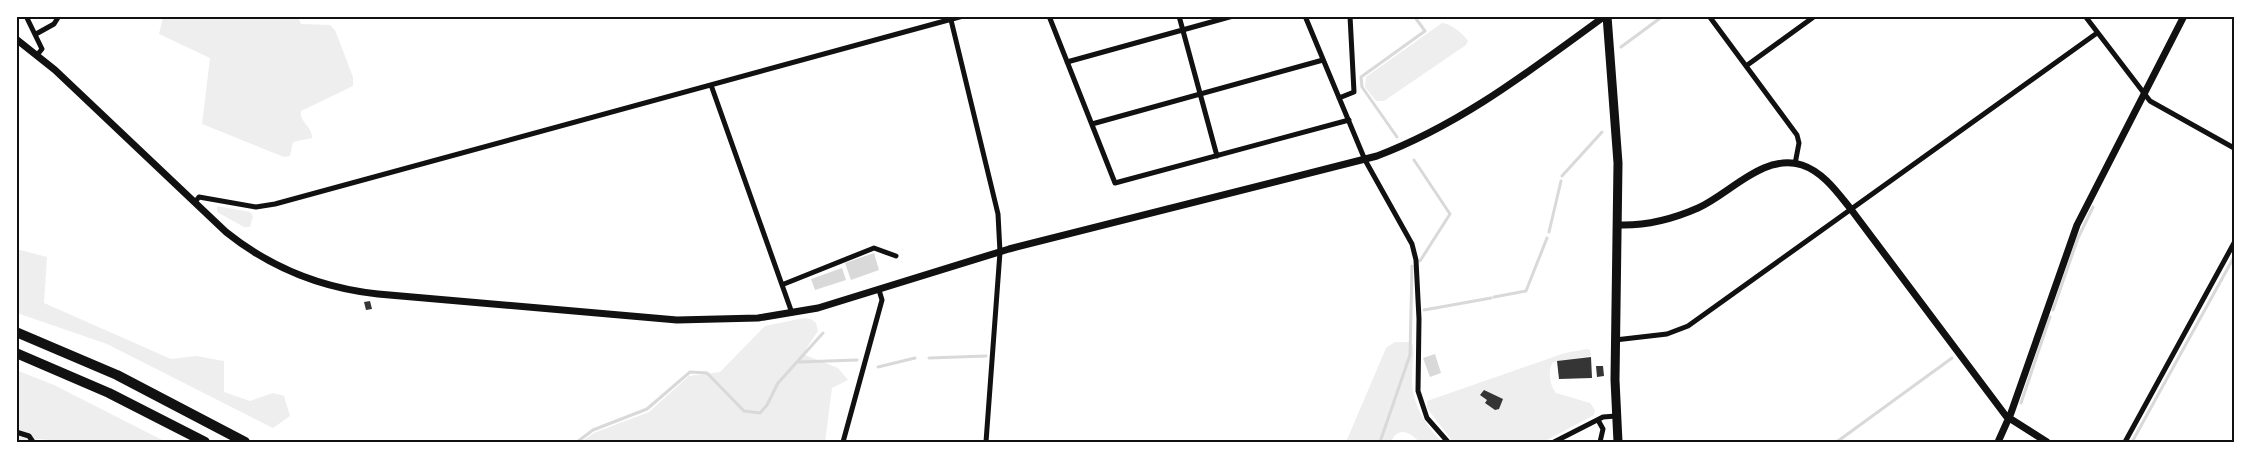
<svg xmlns="http://www.w3.org/2000/svg" width="2251" height="459" viewBox="0 0 2251 459" font-family="Montserrat,sans-serif">
<style>
.green{fill:#eee}
.water{fill:#d9d9d9}
.lines{fill:none;stroke-linecap:round;stroke-linejoin:round}
.stream{stroke:#d9d9d9;stroke-width:3}
.building{fill:#353535}
.minor{stroke:#111;stroke-width:5}
.tertiary{stroke:#111;stroke-width:7}
.primary{stroke:#111;stroke-width:9}
.motorway{stroke:#111;stroke-width:10}
.neatline{fill:none;stroke:#111;stroke-width:2}
</style>
<rect width="100%" height="100%" fill="#fff"/>
<path class="green" d="M163,17H298L301,24L330,25L335,30L353,77V86L301,111C299,122 313,127 312,138L293,142L290,156L284,157L202,124L210,58L159,34Z
M1442,23C1451,24 1463,33 1468,41L1466,45L1384,101H1376L1365,87L1366,77Z
M217,206L250,212L253,216L250,227H244L217,212Z
M16,249L47,257L44,303L171,359L196,356L224,361V392L250,401L273,393L284,396L290,416L273,428L107,344L17,313Z
M804,318L811,319L816,323L818,331L806,349L805,355L838,368L848,380L832,388L825,442H581L594,433L649,412L689,376L720,372L765,326Z
M1395,342H1408L1413,345C1414,356 1412,367 1412,379C1412,405 1425,424 1442,442H1419C1410,432 1398,426 1391,442H1346L1386,348Z
M1587,349L1590,350L1591,356L1553,362C1547,370 1550,386 1556,393L1590,403L1595,410L1594,415L1543,442H1453L1427,408V401L1565,353Z
M16,370L54,385L166,442H71L39,439L17,442Z"/>
<path class="water" d="M874,253L879,270L851,280L845,263Z
M842,268L846,280L815,290L811,279Z
M1435,354L1441,373L1430,377L1423,358Z"/>
<g class="lines">
<path class="stream" d="M1621,47L1663,16
M1397,137L1362,87L1361,77L1425,31L1414,16
M1414,160L1450,214L1420,261
M1562,176L1602,132
M1549,232L1561,181
M1494,297L1526,291L1547,238
M1424,310L1491,298
M2053,310L2078,238L2093,207
M929,358L986,356
M799,362L857,360
M878,367L915,358
M2021,403L2050,317
M577,442L593,430L647,409L690,372L707,373L744,411L760,413L767,405L778,383L823,333
M1380,442L1410,355L1412,266
M1832,442L1838,441L1952,358
M2132,442L2234,257"/>
</g>
<path class="building" d="M370,301L372,309L366,310L364,302Z
M1591,357L1592,378L1559,379L1557,361Z
M1596,366H1603L1604,376L1597,377Z
M1484,390L1503,399L1499,409L1495,410L1485,403L1487,400L1480,395Z"/>
<g class="lines">
<path class="minor" d="M26,16L42,49L37,55
M1049,16L1115,183L1349,120
M1179,16L1217,156
M1305,16L1365,160L1412,244L1416,260L1419,319L1418,391L1427,418L1448,442
M1709,16L1797,135L1799,143L1795,164
M2085,16L2150,101L2234,148
M951,20L998,214L1000,252L986,442
M36,34L54,24L59,16
M1067,62L1233,16
M1746,66L1815,16
M711,85L792,313
M1339,98L1354,92L1350,16
M1092,124L1323,60
M195,202L199,197L256,207L275,204L963,16
M784,284L874,248L896,256
M1615,340L1667,334L1688,326L2097,33
M1598,420L1603,429L1600,442
M16,432L29,436L33,442
M843,442L882,300L879,290
M1554,442L1603,417L1616,416
M2125,442L2234,243"/>
<path class="tertiary" d="M16,39L55,70L226,232C271,268 321,288 378,294L677,320L758,318L818,308L1009,249L1377,156C1462,124 1532,69 1605,16
M1618,225C1645,226 1673,219 1698,208C1731,193 1763,153 1802,165C1823,172 1837,192 1850,208L2006,416L2047,442
M1998,442L2011,413L2077,225L2184,16"/>
<path class="primary" d="M1607,16L1618,163L1615,380L1618,442"/>
<path class="motorway" d="M16,332L117,375L245,442
M16,353L109,393L205,442"/>
</g>
<rect width="2251" height="459" fill="none" stroke="#ffffff" stroke-width="36"/>
<rect x="18" y="18" width="2215" height="423" class="neatline"/>
</svg>
